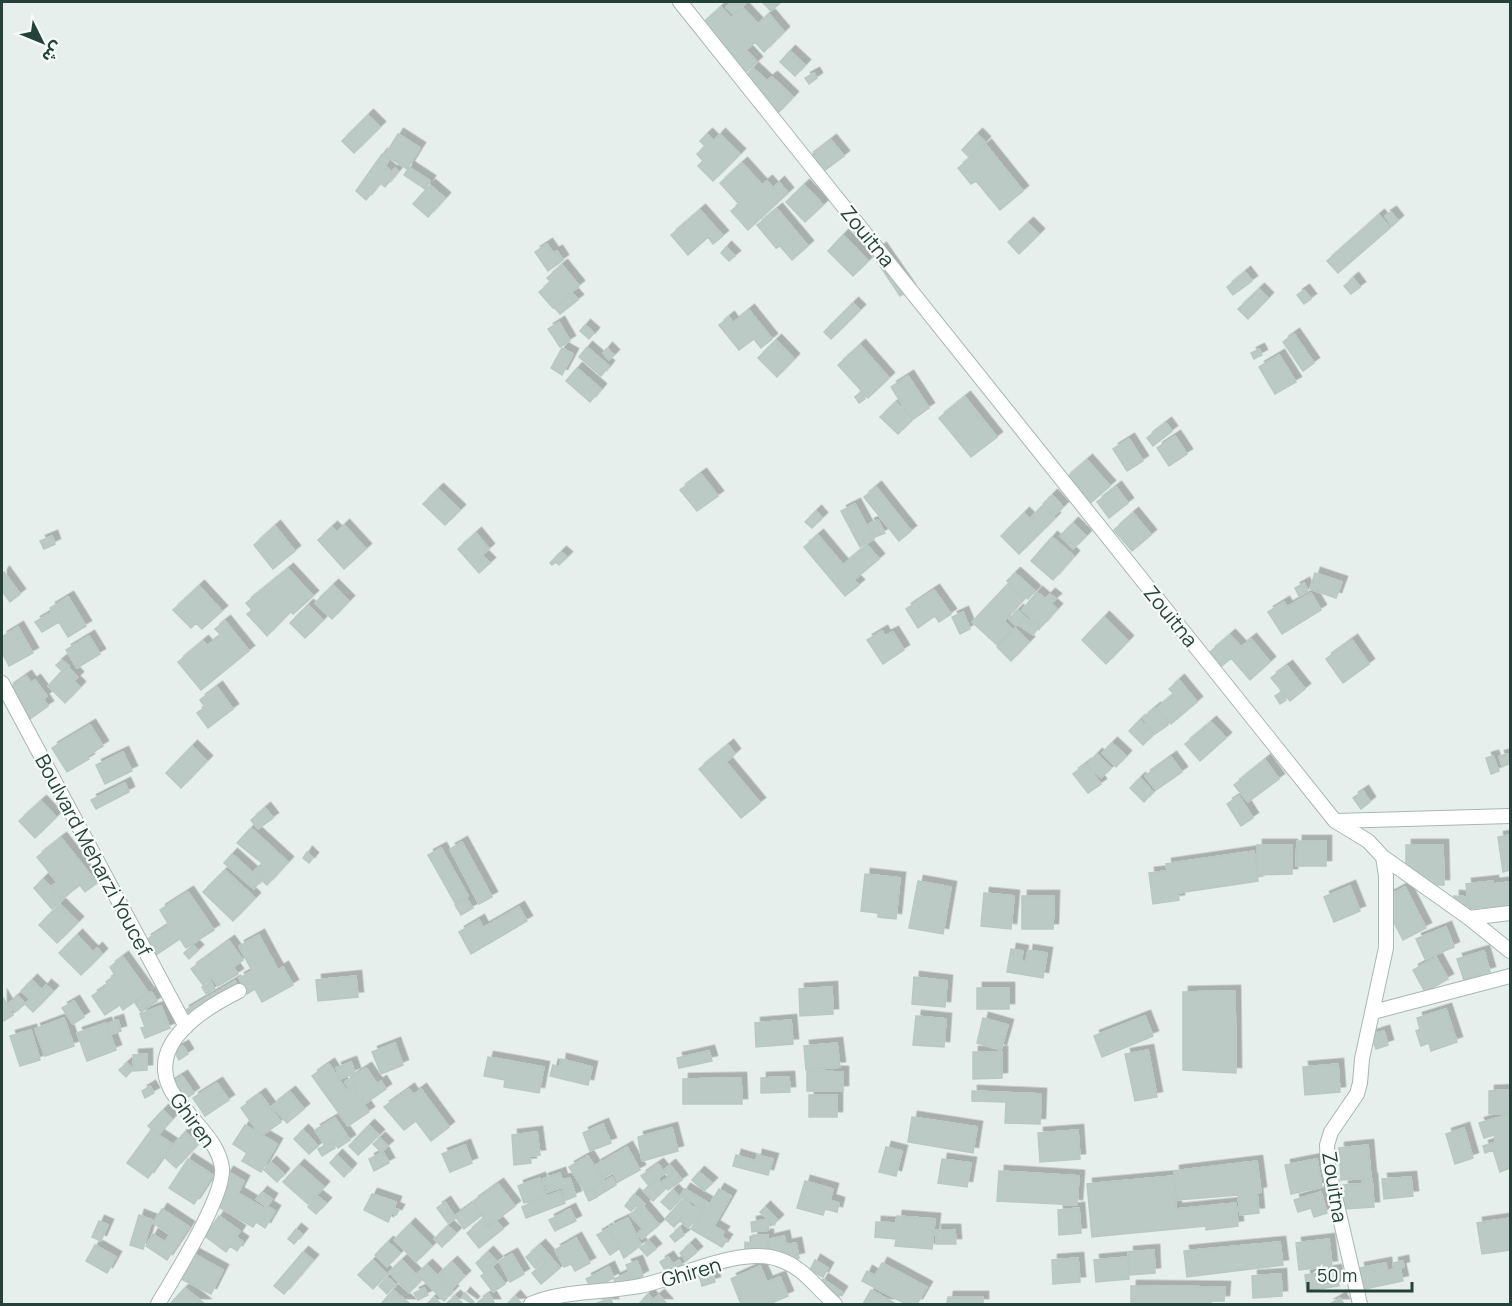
<svg xmlns="http://www.w3.org/2000/svg" width="1512" height="1306" viewBox="0 0 1512 1306" font-family="Manrope,'Noto Sans Arabic',sans-serif">
<style>
.building{fill:#bbcac4;stroke:#b8c9c2;stroke-width:1.5;filter:url(#shadow)}
.lines{fill:none;stroke-linecap:round;stroke-linejoin:round}
.street-casing{stroke:#a8b8b2;stroke-width:16}
.street{stroke:#fff;stroke-width:14}
.labels{text-anchor:middle;dominant-baseline:central;stroke-width:4.5;stroke-linejoin:round;paint-order:stroke}
.street-label{font-size:20px;fill:#24423a;stroke:#f7fbf9}
</style>
<defs>
<filter id="shadow"><feDropShadow dx="5.5" dy="-5.5" stdDeviation="0" flood-color="#0004"/></filter>
</defs>
<rect width="100%" height="100%" fill="#e6efeb"/>
<path class="building" d="M732,2H747L734,15L726,7Z
M762,2H781L771,11Z
M721,7L731,18L742,7L758,24L769,14L784,32L764,52L755,42L746,50L757,62L745,73L701,25Z
M790,51L805,65L795,76L780,62Z
M753,68L767,81L772,77L793,97L777,114L742,80Z
M814,73L817,78L809,84L805,78Z
M368,115L380,127L354,153L342,141Z
M398,134L420,148L407,169L385,155Z
M707,134L714,141L720,134L740,154L713,181L698,166L703,161L697,154L705,146L700,141Z
M977,134L985,142L970,158L962,150Z
M831,140L844,156L820,174L808,158Z
M986,145L1023,191L1000,210L976,181L971,184L958,168Z
M382,154L389,160L385,166L392,172L395,168L398,171L385,187L380,183L366,200L356,191Z
M742,163L762,185L767,181L773,188L779,182L788,193L748,230L731,211L739,204L720,183Z
M409,167L430,181L425,189L404,175Z
M430,185L445,198L428,217L413,204Z
M804,185L823,205L805,222L786,202Z
M777,209L808,246L792,260L780,246L776,248L757,225Z
M700,210L723,236L713,244L708,237L688,255L671,235Z
M1391,212L1398,221L1392,226L1385,216Z
M1379,215L1390,228L1338,273L1327,261Z
M1028,223L1039,234L1019,254L1008,242Z
M843,235L868,261L853,276L828,251Z
M547,244L553,253L557,251L563,260L548,271L535,252Z
M726,247L735,256L729,261L721,253Z
M881,248L910,290L900,296L872,254Z
M562,265L579,286L553,308L539,292L551,282L547,278Z
M1245,272L1252,281L1233,295L1227,287Z
M1353,278L1360,287L1351,294L1344,286Z
M1259,289L1268,298L1248,319L1238,309Z
M1304,290L1311,299L1304,304L1297,295Z
M572,293L578,300L560,314L554,307Z
M853,303L860,310L831,339L824,332Z
M749,310L772,339L761,348L754,339L739,350L719,325L729,317L733,323Z
M559,322L570,341L560,347L548,329Z
M585,325L594,333L589,339L580,331Z
M1294,334L1314,363L1303,371L1283,342Z
M776,340L794,359L777,377L758,358Z
M860,345L889,378L868,398L838,365Z
M587,347L609,366L601,376L579,357Z
M562,348L573,354L562,375L551,368Z
M607,348L614,355L609,360L603,353Z
M1259,349L1262,355L1254,359L1251,353Z
M1279,355L1296,382L1275,394L1259,367Z
M577,368L601,389L590,402L566,381Z
M908,376L929,408L912,420L891,387Z
M861,392L865,399L859,403L855,397Z
M965,397L997,437L971,457L939,418Z
M896,402L913,419L898,434L880,417Z
M1166,423L1172,431L1153,446L1147,438Z
M1175,436L1187,454L1169,466L1157,448Z
M1129,439L1143,461L1127,471L1113,449Z
M1087,460L1110,486L1088,505L1065,479Z
M701,474L718,496L697,511L680,490Z
M876,487L911,531L899,541L864,497Z
M1116,487L1128,503L1109,518L1097,502Z
M438,489L460,510L445,525L423,504Z
M1052,495L1063,507L1055,515L1043,504Z
M855,504L874,539L860,547L841,511Z
M1042,506L1055,518L1019,554L1001,536L1024,513L1030,519Z
M816,511L822,518L812,528L805,522Z
M1133,513L1151,535L1132,551L1114,530Z
M878,520L885,533L875,537L869,524Z
M1073,523L1086,536L1073,549L1060,536Z
M344,525L366,549L344,569L318,540L332,527L337,532Z
M275,526L295,551L273,569L254,545Z
M476,533L489,549L482,555L490,563L479,573L458,549Z
M818,535L843,565L867,545L879,559L854,580L859,585L845,596L804,547Z
M52,536L55,544L44,549L40,541Z
M1052,537L1074,556L1053,580L1031,561Z
M561,552L567,557L559,565L556,562L552,565L550,563Z
M288,569L313,596L293,614L291,611L267,636L247,614L252,610L246,603Z
M4,572L20,594L10,602L2,591V575Z
M1015,573L1035,591L1028,599L1007,581Z
M1315,573L1342,582L1336,598L1310,589Z
M1304,583L1308,591L1299,596L1295,588Z
M1008,584L1024,599L1004,621L1012,629L997,645L972,622Z
M333,585L349,601L332,619L315,603Z
M199,586L222,611L202,629L196,623L191,628L173,610Z
M934,590L951,614L939,622L935,616L918,628L906,609Z
M1037,592L1057,609L1041,627L1022,610Z
M1311,593L1321,610L1282,634L1268,612L1284,602L1287,607Z
M1050,594L1056,599L1051,603L1046,598Z
M68,597L86,626L68,637L59,622L42,632L35,622L52,612L50,608Z
M308,605L323,620L305,638L290,623Z
M1018,610L1025,617L1016,626L1009,619Z
M963,612L970,629L960,634L952,617Z
M1025,617L1039,627L1033,635L1019,625Z
M1104,617L1128,641L1106,664L1082,640Z
M225,621L249,651L201,690L178,662L203,641L207,646L221,635L215,629Z
M18,627L33,653L9,666L2,652V637Z
M1015,628L1029,642L1011,661L997,647Z
M882,631L885,636L893,632L904,650L883,664L867,640Z
M1230,635L1241,647L1251,639L1270,662L1250,680L1231,658L1222,666L1210,652Z
M89,636L100,654L77,668L66,650Z
M1352,640L1369,664L1343,683L1326,659Z
M62,660L69,666L63,672L56,665Z
M67,666L78,677L74,681L80,687L65,703L48,686Z
M1287,666L1305,689L1290,701L1271,678Z
M26,676L31,683L35,680L47,696L43,699L48,706L30,719L8,689Z
M1179,680L1197,702L1171,724L1157,708L1174,694L1169,689Z
M217,687L233,709L208,728L197,713L205,707L200,700Z
M1281,692L1286,700L1280,704L1275,696Z
M1155,708L1168,725L1155,734L1143,718Z
M1140,720L1154,734L1143,745L1129,731Z
M1211,722L1226,738L1200,761L1185,744Z
M90,725L103,746L87,756L89,759L67,772L52,748Z
M1112,743L1126,756L1116,767L1102,753Z
M728,745L735,754L726,762L760,803L741,818L699,769Z
M192,746L207,761L181,788L166,773Z
M123,752L132,771L105,784L96,765Z
M1097,754L1111,768L1101,778L1087,764Z
M1508,754L1510,764L1502,766L1499,756Z
M1493,756L1499,771L1491,774L1486,758Z
M1171,757L1182,772L1156,790L1145,776Z
M1265,760L1279,779L1248,802L1234,785Z
M1086,764L1101,784L1088,793L1073,774Z
M1140,778L1153,792L1144,802L1130,788Z
M125,783L129,792L96,809L91,800Z
M1363,791L1370,802L1361,809L1353,798Z
M1239,796L1253,818L1241,826L1227,804Z
M41,801L56,817L35,838L19,821Z
M265,808L273,818L258,829L251,820Z
M251,828L288,862L267,885L253,873L262,863L237,843Z
M1510,835V870L1503,872L1498,837Z
M61,838L97,883L85,892L80,885L61,900L51,887L57,882L37,857Z
M1297,841H1326V866H1296Z
M462,842L492,897L479,904L450,849Z
M1257,845H1292V874L1257,875Z
M1406,845H1443L1444,885H1418L1406,875Z
M441,848L468,896L455,903L428,855Z
M1254,851L1258,881L1178,893L1179,900L1153,904L1149,873L1167,871L1166,864Z
M307,852L313,858L309,863L303,858Z
M232,854L261,880L254,889L224,863Z
M225,870L255,898L233,921L203,892Z
M865,874L900,878L896,919L878,917V913L861,911Z
M43,879L62,900L52,909L34,888Z
M918,881L951,887L943,934L909,928Z
M1493,881V884L1510,882V912L1498,913V906L1469,909L1466,884Z
M1350,886L1360,911L1334,922L1324,897Z
M1405,887L1426,928L1403,940L1382,899Z
M188,892L214,930L186,948L180,939L156,955L146,940L169,925L160,910Z
M984,893L1014,896L1011,929L981,926Z
M1022,896H1054L1053,929H1022Z
M1454,896L1467,897V906H1454Z
M466,898L473,908L461,915L455,905Z
M60,904L78,922L57,943L39,925Z
M519,907L527,921L471,954L459,932L479,920L483,928Z
M1446,927L1454,947L1425,959L1416,939Z
M77,935L93,952L97,948L102,954L81,975L59,953Z
M259,935L278,970L283,967L293,985L262,1002L255,989L247,994L239,978L252,971L239,946Z
M229,941L243,960L233,967L238,974L218,986L212,978L203,985L191,969Z
M193,945L198,950L189,959L184,953Z
M1011,949L1023,951L1021,961L1026,962L1028,950L1047,953L1043,978L1007,972Z
M1484,951L1490,972L1464,980L1457,959Z
M123,957L148,992L123,1010L120,1005L105,1015L92,996L108,985L106,982L115,975L110,967Z
M1436,957L1448,979L1425,992L1413,970Z
M356,976L358,997L318,1001L316,980Z
M914,977L947,981L945,1007L912,1004Z
M32,980L42,990L46,985L53,991L33,1012L25,1004L30,999L21,991Z
M235,981L241,991L190,1021L184,1011Z
M211,982L215,989L206,994L202,987Z
M832,987L833,1014L800,1016L799,989Z
M977,988H1009V1009H977Z
M1235,991L1236,1073L1183,1070V992Z
M151,992L157,1001L141,1012L135,1003Z
M2,996L13,1015L2,1022Z
M18,996L25,1004L15,1012L8,1004Z
M74,1001L84,1017L73,1024L62,1008Z
M161,1006L170,1028L145,1038L141,1028L145,1027L140,1014Z
M1446,1009L1457,1042L1431,1051L1429,1043L1421,1046L1416,1031L1420,1029L1417,1018Z
M916,1016L946,1019L944,1047L913,1045Z
M1145,1016L1153,1036L1102,1057L1094,1036Z
M64,1018L74,1046L45,1056L35,1029Z
M983,1018L1008,1025L1001,1050L977,1043Z
M118,1020L121,1031L112,1034L109,1023Z
M791,1020L793,1044L756,1047L755,1023Z
M106,1023L116,1050L87,1061L77,1033Z
M31,1030L40,1060L20,1066L10,1036Z
M1384,1031L1388,1045L1376,1049L1371,1035Z
M395,1043L403,1065L381,1074L372,1052Z
M837,1043L840,1067L806,1070L804,1046Z
M183,1046L188,1054L179,1060L174,1051Z
M1148,1050L1157,1097L1135,1101L1125,1054Z
M709,1051L712,1061L679,1068L677,1058Z
M973,1052H1002V1078L973,1079Z
M147,1054V1070L134,1071L133,1055Z
M488,1057L544,1067L539,1093L504,1087L505,1080L484,1076Z
M561,1059L592,1067L588,1085L550,1076L553,1065L560,1067Z
M351,1062L355,1073L340,1079L336,1068Z
M127,1063L133,1069L126,1077L119,1070Z
M329,1064L346,1090L352,1086L369,1112L348,1126L312,1076Z
M1338,1064L1340,1092L1305,1095L1303,1067Z
M366,1068L377,1084L381,1081L386,1089L366,1103L353,1084L348,1087L345,1082Z
M807,1071L843,1072V1091H807Z
M182,1076L194,1093L180,1103L168,1085Z
M789,1077L790,1092L761,1093V1078Z
M741,1078L742,1104H683V1079Z
M217,1083L229,1100L205,1116L193,1098Z
M150,1086L154,1093L145,1098L142,1091Z
M409,1089L413,1095L421,1089L449,1127L431,1141L416,1121L404,1130L384,1107Z
M1510,1090V1113L1489,1114V1091Z
M972,1091L1041,1094L1040,1124L1005,1123L1006,1102L972,1101Z
M290,1092L304,1109L287,1123L272,1106Z
M260,1094L281,1122L261,1136L241,1108Z
M809,1095H837V1117H809Z
M163,1110L172,1119L158,1135L148,1126Z
M1508,1115L1510,1123V1168L1500,1172L1493,1150L1485,1153L1483,1146L1496,1142L1494,1135L1484,1138L1479,1123Z
M912,1117L977,1127L973,1153L908,1142Z
M335,1118L350,1140L338,1148L332,1139L324,1144L315,1130Z
M603,1124L611,1143L590,1151L583,1133Z
M245,1125L277,1144L261,1172L242,1161L247,1153L233,1144Z
M369,1125L379,1135L358,1155L349,1146Z
M672,1128L678,1151L642,1161L638,1137Z
M1464,1128L1473,1158L1455,1164L1446,1134Z
M151,1130L172,1144L148,1178L127,1163Z
M303,1130L318,1146L309,1154L294,1139Z
M1078,1130L1080,1159L1040,1162L1038,1133Z
M185,1132L198,1144L176,1168L163,1156Z
M537,1132L540,1155L530,1156L531,1163L514,1165L512,1135Z
M380,1138L388,1146L381,1152L373,1144Z
M331,1142L335,1148L322,1156L318,1149Z
M465,1145L472,1163L450,1172L442,1154Z
M1368,1145L1371,1178L1341,1180L1339,1148Z
M627,1147L640,1170L618,1182L613,1172L603,1178L596,1165Z
M886,1147L902,1151L896,1176L879,1172Z
M383,1152L389,1163L374,1171L369,1159Z
M337,1155L351,1169L344,1177L330,1163Z
M736,1155L756,1161L757,1155L773,1159L768,1175L733,1166Z
M588,1156L603,1180L585,1192L569,1167Z
M188,1159L213,1175L194,1204L169,1188Z
M942,1159L971,1163L967,1187L938,1183Z
M1317,1159L1322,1187L1291,1194L1285,1165Z
M1257,1161L1261,1192L1257,1193L1259,1213L1240,1215L1238,1195L1177,1200L1174,1171Z
M271,1162L284,1174L277,1182L264,1170Z
M658,1164L665,1173L649,1186L641,1176Z
M299,1165L324,1187L308,1204L283,1182Z
M670,1165L675,1171L669,1176L664,1170Z
M999,1171L1079,1176L1077,1205L997,1201Z
M228,1172L244,1181L238,1193L265,1209L267,1206L275,1211L265,1228L256,1222L253,1227L210,1202Z
M676,1172L682,1180L668,1190L662,1182Z
M699,1172L712,1183L704,1191L692,1180Z
M560,1173L562,1180L570,1178L576,1196L566,1200L562,1187L548,1192L543,1179Z
M1173,1176L1176,1209L1236,1203L1238,1226L1206,1230V1226L1092,1237L1087,1184Z
M612,1177L616,1185L598,1196L594,1188Z
M1411,1177L1413,1196L1384,1199L1382,1179Z
M540,1178L546,1195L524,1203L518,1186Z
M657,1178L666,1188L653,1201L643,1191Z
M1362,1179H1372L1374,1207L1344,1209L1343,1185L1362,1184Z
M805,1181L833,1189L830,1200L839,1203L837,1212L825,1209L823,1215L797,1208Z
M498,1184L515,1206L489,1226L473,1202Z
M593,1189L597,1197L589,1201L585,1193Z
M685,1189L710,1204L719,1189L731,1196L714,1226L724,1232L721,1236L727,1240L722,1247L691,1229L704,1209L681,1195Z
M673,1190L681,1198L670,1210L661,1202Z
M560,1191L565,1203L526,1218L522,1207Z
M262,1192L272,1199L267,1207L256,1199Z
M1321,1192L1327,1213L1314,1217L1311,1208L1298,1212L1294,1200Z
M372,1194L396,1202L394,1208L399,1210L396,1215L392,1213L388,1222L364,1210Z
M634,1194L645,1204L641,1209L636,1206L631,1211L625,1206Z
M317,1196L326,1203L316,1214L308,1207Z
M684,1198L693,1207L674,1227L665,1219Z
M445,1202L456,1218L448,1223L437,1208Z
M473,1203L482,1215L464,1229L455,1216Z
M642,1205L659,1225L642,1239L637,1234L643,1229L630,1215Z
M697,1206L703,1212L688,1228L681,1222Z
M765,1207L778,1220L773,1225L760,1212Z
M1079,1208L1081,1233L1059,1235L1058,1210Z
M162,1209L189,1227L167,1260L146,1246L153,1234L165,1242L170,1234L153,1223Z
M570,1209L576,1221L555,1231L549,1220Z
M139,1215L152,1220L143,1249L130,1245Z
M219,1216L240,1231L236,1237L243,1242L237,1251L230,1246L226,1252L205,1236Z
M897,1216L935,1219L932,1249L895,1246L896,1239L875,1237L876,1222L896,1223Z
M628,1218L641,1245L624,1258L609,1227Z
M1510,1218V1250L1482,1254L1477,1223Z
M768,1219L769,1230L752,1232L751,1222Z
M482,1220L488,1227L496,1221L503,1229L479,1248L467,1233Z
M99,1221L108,1225L101,1241L92,1237Z
M410,1224L432,1246L416,1262L394,1240Z
M448,1226L456,1233L442,1247L434,1239Z
M680,1228L684,1235L675,1242L670,1236Z
M296,1229L302,1234L294,1244L288,1239Z
M607,1229L620,1248L610,1255L597,1235Z
M936,1230H955L956,1244H936Z
M753,1235H768L767,1260H745V1242L752,1243Z
M784,1236L786,1245L796,1243L799,1258L773,1264L767,1240Z
M576,1238L590,1263L575,1271L571,1264L564,1267L555,1250Z
M1329,1239L1332,1266L1299,1270L1296,1243Z
M649,1241L656,1249L647,1256L640,1248Z
M388,1242L400,1253L387,1267L375,1255Z
M1280,1242L1283,1265L1187,1277L1184,1251Z
M690,1244L697,1252L686,1261L680,1253Z
M95,1245L116,1257L107,1273L86,1261Z
M540,1245L560,1268L541,1284L532,1273L545,1262L544,1260L535,1268L526,1257Z
M1154,1250L1155,1273L1130,1275L1128,1252Z
M190,1252L223,1270L211,1294L177,1277Z
M303,1252L313,1260L284,1294L274,1286Z
M488,1252L497,1262L484,1273L476,1263Z
M512,1254L524,1274L510,1282L499,1261Z
M668,1257L673,1264L679,1260L682,1265L668,1275L660,1262Z
M1128,1257L1129,1279L1096,1282L1094,1260Z
M1078,1258L1080,1282L1053,1284L1052,1260Z
M373,1260L387,1274L373,1289L358,1275Z
M402,1260L421,1280L409,1293L389,1272Z
M815,1260L828,1268L823,1277L810,1270Z
M637,1261L643,1276L633,1281L626,1265Z
M1403,1261L1404,1267L1400,1268L1403,1281L1364,1289L1359,1268L1386,1263L1387,1271L1394,1269L1393,1263Z
M452,1262L465,1276L453,1288L439,1274Z
M882,1263L927,1287L917,1304H906L862,1281L867,1271L875,1276Z
M427,1265L453,1291L444,1301L417,1274Z
M760,1266L767,1282L780,1277L788,1296L769,1304H741L731,1279Z
M609,1267L614,1278L592,1289L586,1279Z
M493,1268L505,1284L493,1292L481,1276Z
M1336,1270L1339,1286L1307,1291L1305,1275Z
M712,1272L715,1282L702,1286L699,1275Z
M627,1273L631,1281L618,1288L614,1279Z
M1281,1274L1282,1296L1253,1298L1252,1276Z
M387,1277L395,1284L387,1294L379,1286Z
M823,1279L842,1292L836,1301L817,1289Z
M1131,1286L1225,1287L1224,1301H1211V1304H1131Z
M185,1288L205,1304H170Z
M424,1288L428,1295L418,1300L414,1293Z
M393,1290L410,1304H381Z
M871,1290L896,1304H863Z
M465,1293L474,1302L472,1304L462,1297Z
M489,1294L495,1304H480L478,1302Z
M648,1294L653,1300L659,1295L667,1304H639Z
M455,1296L463,1304L447,1303Z
M515,1296L521,1303L508,1304H507Z
M434,1297L440,1303L439,1304H427Z
M948,1297H983V1304H947Z
M610,1298L613,1304H595Z
M1340,1298L1344,1304H1330Z"/>
<g class="lines">
<g class="street-casing">
<path id="street" d="M680,2L1335,821L1368,841L1383,857L1386,876V948L1362,1059L1360,1083L1357,1094L1331,1132L1327,1145L1328,1166L1360,1304
M2,683L186,1027
M1336,821L1510,816
M1383,857L1469,918L1510,951
M1469,918L1510,913
M1373,1012L1510,976
M158,1304C173,1278 225,1196 222,1168C219,1146 202,1130 189,1114C183,1106 174,1097 170,1088C148,1042 205,1008 239,991
M531,1304C564,1290 604,1293 640,1286C679,1278 739,1246 778,1259C804,1267 816,1288 835,1304"/>
</g>
<use href="#street" class="street"/>
</g>
<g class="labels">
<g class="street-label">
<text transform="translate(868 236) rotate(51)">Zouitna</text>
<text transform="translate(1171 616) rotate(51)">Zouitna</text>
<text transform="translate(94 855) rotate(62)">Boulvard Meharzi Youcef</text>
<text transform="translate(193 1120) rotate(54)">Ghiren</text>
<text transform="translate(1335 1187) rotate(81)">Zouitna</text>
<text transform="translate(691 1272) rotate(-16)">Ghiren</text>
</g>
</g>
<rect width="1512" height="1306" fill="none" stroke="#24423a" stroke-width="6"/>
<g transform="translate(42 42) rotate(133)" stroke="#f7fbf9" stroke-width="4.5" paint-order="stroke">
<path d="M0-4.5L10 22L0 15L-10 22Z" fill="#24423a"/>
<text y="-9" font-size="16" font-weight="bold" text-anchor="middle" fill="#24423a">ش</text>
</g>
<path d="M1308 1282v9h104v-9" fill="none" stroke="#24423a" stroke-width="3"/>
<text x="1317" y="1282" font-size="18" fill="#24423a" stroke="#f7fbf9" stroke-width="4.5" paint-order="stroke">50 m</text>
</svg>
